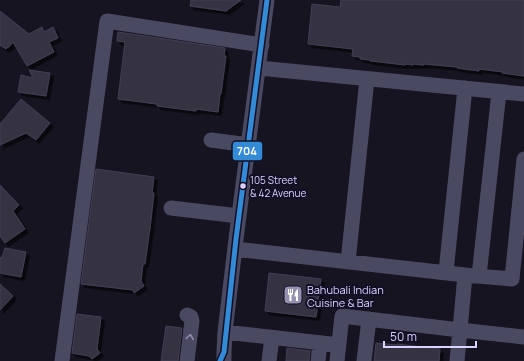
<svg xmlns="http://www.w3.org/2000/svg" width="524" height="361" viewBox="0 0 524 361" font-family="Manrope,sans-serif">
<style>
.building{fill:#343243;stroke:#433f54;filter:url(#shadow)}
.lines{fill:none;stroke-linecap:round;stroke-linejoin:round}
.minor{stroke:#4a4962;stroke-width:15}
.bus-1-casing{stroke:#130f26;stroke-width:8}
.bus-1{stroke:#338bd7;stroke-width:5}
.oneway{stroke:#928eb0}
.bus-dot{fill:#d9d4ff;stroke:#130f26;stroke-width:1.5}
.labels{text-anchor:middle;dominant-baseline:central;stroke-width:4;stroke-linejoin:round;paint-order:stroke}
.bus-label{font-size:10px;fill:#d9d4ff;stroke:#130f26;text-anchor:start}
.poi-label{font-size:11px;fill:#d9d4ff;stroke:#130f26;text-anchor:start}
.line-badge{stroke:#130f26;stroke-width:1.5}
.badge-label{font-size:11px;text-anchor:middle;font-weight:bold;fill:#fff}
</style>
<defs>
<filter id="shadow"><feDropShadow dx="3.5" dy="3.5" stdDeviation="0" flood-color="#0009"/></filter>
</defs>
<rect width="100%" height="100%" fill="#161421"/>
<path class="building" d="M191,0H241L226,11L190,6Z
M341,0H524V76L502,73L503,72L479,69V71L457,68V67L424,64V65L413,64V65L405,64V65L380,62L370,61V60L360,59V57L352,56L353,49L308,44L312,4L340,7Z
M0,11L29,34L42,27L44,32L53,27L58,38L49,42L54,52L27,66L13,42L9,47H8L6,49L0,45Z
M118,32L225,48L224,56H226L221,94H220L218,112L196,109V111L157,106V104L118,99L125,42L117,41Z
M29,70L50,73L46,96L18,92L21,75L33,78Z
M21,99L50,123L36,140L26,133L0,145V124Z
M96,169L154,177L152,193H154L150,228L145,264H143L141,281L144,286L134,293L133,290L81,284Z
M0,185L19,205L13,211L25,229L5,243L0,236Z
M5,248L26,252L21,277L0,273V257L2,258Z
M269,273L321,279L316,317L265,311Z
M0,284L13,296L0,310Z
M77,314L101,317L97,349L100,353L92,359L89,356L72,353Z
M166,326L182,328L178,361H161Z
M376,343L397,345V344L440,349L439,361H374Z
M287,348L310,351L309,361H286Z"/>
<g class="lines">
<path class="minor" d="M259,68L524,94
M211,140L249,145
M171,208L239,216
M235,249L465,275L512,279L524,159
M348,262L367,79
M446,272L465,88
M479,276L499,92
M225,332L339,345
M62,361L107,21L262,45
M187,361L192,321L191,317L187,315
M224,361V352L225,332L236,239L267,0
M269,361L272,338
M318,361L320,343
M337,361L342,316L460,330L465,275
M364,361L369,319
M457,361L460,330L524,337"/>
<g class="bus-1-casing">
<path id="bus-1" d="M220,361L224,352L236,239L267,0"/>
</g>
<use href="#bus-1" class="bus-1"/>
</g>
<defs><path id="oneway-chevron" d="M-2-3.5L2.5 0L-2 3.5" fill="none" stroke-width="1.6" stroke-linecap="round" stroke-linejoin="round"/></defs>
<use class="oneway" href="#oneway-chevron" transform="translate(190 337) rotate(-82)"/>
<defs>
<g id="restaurant-square" transform="scale(1)"><rect x="-9" y="-9" width="18" height="18" rx="4" fill="#9591b1" stroke="#130f26"/><path d="M-5-6h1v4h1v-4h1v4h1v-4h1v5L-1.5 .5V6h-2V.5L-5-1ZM5-6V6H3V1.5H1.5Q1.5-4 5-6Z" fill="#fff"/></g>
</defs>
<g fill-rule="evenodd">
<use href="#restaurant-square" x="293" y="295"/>
</g>
<circle class="bus-dot" cx="243" cy="186" r="3.5"/>
<g class="labels">
<g class="bus-label">
<text x="250" y="180">105 Street<tspan x="250" dy="13">&amp; 42 Avenue</tspan></text>
</g>
<g class="poi-label">
<text x="307" y="289">Bahubali Indian<tspan x="307" dy="13">Cuisine &amp; Bar</tspan></text>
</g>
</g>
<rect class="line-badge" x="232" y="141" width="31" height="20" rx="4" fill="#338bd7"/>
<g class="badge-label">
<text x="247" y="155">704</text>
</g>
<path d="M384 341v6h92v-6" fill="none" stroke="#d9d4ff" stroke-width="2"/>
<text x="390" y="341" font-size="12" fill="#d9d4ff" stroke="#130f26" stroke-width="3" paint-order="stroke">50 m</text>
</svg>
